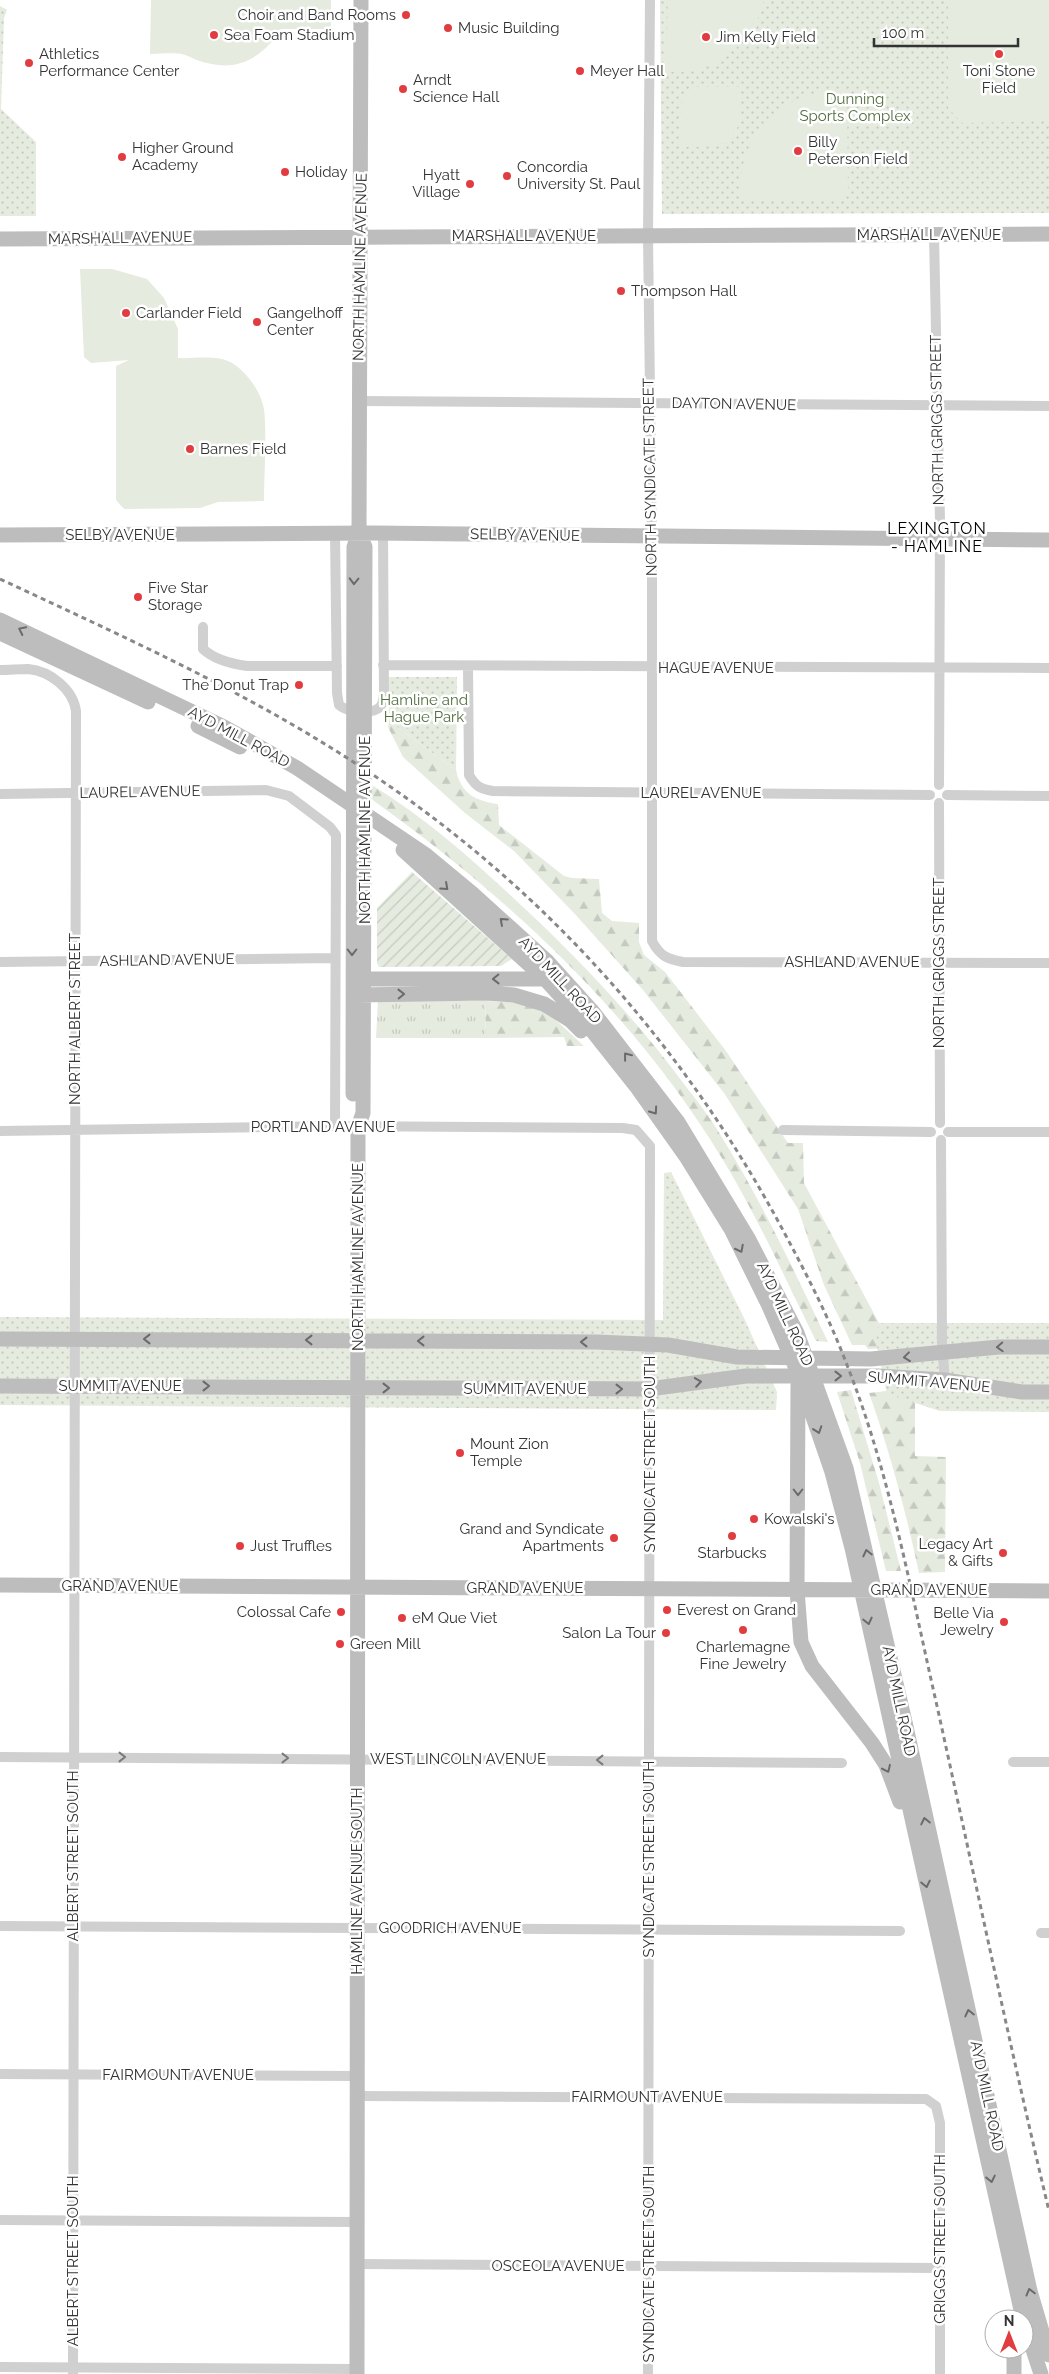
<svg xmlns="http://www.w3.org/2000/svg" width="1049" height="2374" viewBox="0 0 1049 2374" font-family="Raleway,sans-serif">
<style>
.grass{fill:url(#grass-tufts)}
.forest{fill:url(#forest-firs)}
.park{fill:url(#park-dots)}
.garden{fill:url(#garden-furrows)}
.pitch{fill:#e5ebdf}
.lines{fill:none;stroke-linecap:round;stroke-linejoin:round}
.street{stroke:#d0d0d0;stroke-width:10}
.secondary{stroke:#bdbdbd;stroke-width:15}
.rail{stroke:#888;stroke-width:3;stroke-dasharray:5 4;stroke-linecap:butt}
.oneway{stroke:#6a6a6a}
.oneway2{stroke:#7a7a7a}
.poi-dot{fill:#e13d40;stroke:#fff;stroke-width:2}
.labels{text-anchor:middle;dominant-baseline:central;stroke-width:5;stroke-linejoin:round;paint-order:stroke}
.poi-label{font-size:15px;fill:#333;stroke:#fff;text-anchor:start}
.park-label{font-size:15px;fill:#536e40;stroke:#fff}
.street-label{font-size:15px;fill:#333;stroke:#fff}
.neighbourhood-label{font-size:16px;letter-spacing:1px;fill:#000;stroke:#fff}
</style>
<defs>
<pattern id="grass-tufts" width="24" height="20" patternUnits="userSpaceOnUse" patternTransform="scale(1.25)"><rect width="24" height="20" fill="#e5ebdf"/><path d="M3 7l-1-3M5 7V3M7 7l1-3M15 17l-1-3M17 17v-4M19 17l1-3" fill="none" stroke="#c5cac0"/></pattern>
<pattern id="forest-firs" width="22" height="20" patternUnits="userSpaceOnUse" patternTransform="scale(1.25)"><rect width="22" height="20" fill="#e5ebdf"/><path d="M5 1l3.5 6h-7zM16 11l3.5 6h-7z" fill="#c5cac0"/></pattern>
<pattern id="park-dots" width="8" height="8" patternUnits="userSpaceOnUse" patternTransform="scale(1.25)"><rect width="8" height="8" fill="#e5ebdf"/><path d="M2 2h.1M6 6h.1" fill="none" stroke="#c5cac0" stroke-width="1.8" stroke-linecap="round"/></pattern>
<pattern id="garden-furrows" width="10" height="10" patternUnits="userSpaceOnUse" patternTransform="scale(1.25)"><rect width="10" height="10" fill="#e5ebdf"/><path d="M-1 1l2-2M0 10L10 0M9 11l2-2" fill="none" stroke="#c5cac0"/></pattern>
</defs>
<rect width="100%" height="100%" fill="#fff"/>
<path class="grass" d="M378,1001H485L486,1038H376Z"/>
<path class="forest" d="M389,721L456,770C461,794 476,801 498,804L499,825L564,876L572,878L599,879L602,913L612,921L639,923V942L644,955L665,972L726,1051L788,1143H803L804,1183L879,1323H926L891,1348L868,1349L865,1345H852L824,1285L798,1209L724,1093L643,990L574,913L514,851L465,813L403,757L388,727Z
M370,784C433,822 486,872 539,922C594,975 642,1027 687,1088C698,1102 709,1116 718,1131C760,1198 794,1270 828,1342L816,1341C786,1280 758,1218 723,1160C634,1013 508,897 370,798Z
M485,1001L518,1002L546,1011L584,1046H567L564,1037L486,1038Z
M851,1390L879,1483L901,1571H886L860,1463L837,1392Z
M886,1391L915,1392V1456L946,1457L945,1572L919,1573C906,1512 890,1452 869,1393Z"/>
<path class="park" d="M660,0H1049V213L662,214Z
M0,6L7,10L4,18L1,109L36,142V216H0Z
M389,677H457L456,770L389,721Z
M671,1172L745,1320L777,1392L776,1410L0,1405V1317L663,1320L664,1173Z
M879,1323H1049V1412L940,1411L887,1394L876,1342Z"/>
<path class="garden" d="M412,872L512,959L501,966L379,967L377,963V908Z"/>
<path class="pitch" d="M151,0H331V29H282C263,55 242,72 207,63C199,62 192,57 185,55C175,52 161,54 150,54Z
M668,0H764L755,27L737,47L718,63L689,72H665Z
M948,0H1049V121L962,123L948,108Z
M691,87H741L740,124L726,143L705,147H680L682,96Z
M827,90H847L848,193L840,199L740,200C741,189 740,176 743,165C755,118 783,101 827,90Z
M80,269H112L147,279L164,298L178,329V358C194,359 217,354 232,363C247,372 261,392 264,409C267,435 264,474 264,501L218,502L200,508L124,509L116,500V366L129,360L91,363L84,357Z"/>
<g class="lines">
<path class="street" d="M650,0L648,236L652,551V941C660,956 667,959 683,962L1049,963
M934,235L940,521L939,785
M359,401L1049,406
M335,533L337,693L339,705C347,712 372,715 380,707C383,704 383,699 384,695L383,533
M203,627V649C215,660 232,664 247,666H337
M383,665L1049,668
M468,666L469,775C476,787 481,789 493,791L930,795
M0,670C9,670 19,669 28,669C50,671 73,689 76,711L73,2374
M0,794L266,790L289,796L330,827L336,835V846L335,1126
M947,795L1049,796
M939,803L940,1123
M0,962L335,958
M783,1130L931,1132
M0,1131L335,1126L623,1128L636,1130L650,1146L648,2374
M948,1132H1049
M941,1140L942,1345L945,1380
M0,1757L842,1763
M1013,1762H1049
M0,1926L900,1931
M1041,1933H1049
M0,2074L357,2076
M357,2096L926,2099L936,2106L940,2123V2374
M0,2220L357,2222
M357,2264L939,2268
M0,2367L357,2369"/>
<path class="secondary" d="M0,239L1049,234
M0,535L374,533L1049,540
M0,620L224,727L297,768L426,855L473,894L547,961L593,1012L678,1122L748,1238L797,1333L846,1468L905,1722L1030,2291L1049,2355
M0,633L148,702
M198,726L240,747
M403,850L545,979L594,1033L636,1086L687,1158L731,1229L769,1306L798,1373L832,1472L852,1548L1023,2319
M355,979H549
M357,995L487,993L514,995L544,1004L570,1020L581,1031
M353,1094L354,547L359,533L361,0
M0,1339L596,1342L668,1345L737,1357L871,1359L999,1347H1049
M798,1385L797,1590L801,1642L812,1666L872,1743L886,1765L900,1802
M0,1386L649,1389L746,1376H878L945,1380L1022,1392H1049
M0,1585L1049,1591
M1024,2322L1041,2374
M1014,2349V2374
M357,2374L358,1127L363,1113L365,547L359,533"/>
<path class="rail" d="M0,579C122,636 245,691 358,765C540,883 684,1044 785,1234C808,1277 830,1320 847,1365C890,1474 911,1592 937,1706C974,1874 1009,2043 1049,2211"/>
</g>
<defs><path id="oneway-chevron" d="M-2-3.5L2.5 0L-2 3.5" fill="none" stroke-width="1.6" stroke-linecap="round" stroke-linejoin="round" transform="scale(1.25)"/></defs>
<g class="oneway">
<use href="#oneway-chevron" transform="translate(354 581) rotate(91)"/>
<use href="#oneway-chevron" transform="translate(22 630) rotate(-154)"/>
<use href="#oneway-chevron" transform="translate(445 887) rotate(42)"/>
<use href="#oneway-chevron" transform="translate(503 921) rotate(-138)"/>
<use href="#oneway-chevron" transform="translate(352 952) rotate(90)"/>
<use href="#oneway-chevron" transform="translate(496 979) rotate(179)"/>
<use href="#oneway-chevron" transform="translate(401 994) rotate(-1)"/>
<use href="#oneway-chevron" transform="translate(627 1056) rotate(-128)"/>
<use href="#oneway-chevron" transform="translate(654 1111) rotate(55)"/>
<use href="#oneway-chevron" transform="translate(740 1249) rotate(63)"/>
<use href="#oneway-chevron" transform="translate(147 1339) rotate(-180)"/>
<use href="#oneway-chevron" transform="translate(309 1340) rotate(-180)"/>
<use href="#oneway-chevron" transform="translate(421 1341) rotate(-180)"/>
<use href="#oneway-chevron" transform="translate(584 1342) rotate(-180)"/>
<use href="#oneway-chevron" transform="translate(1000 1347) rotate(177)"/>
<use href="#oneway-chevron" transform="translate(907 1357) rotate(173)"/>
<use href="#oneway-chevron" transform="translate(838 1376)"/>
<use href="#oneway-chevron" transform="translate(698 1382) rotate(-8)"/>
<use href="#oneway-chevron" transform="translate(206 1386)"/>
<use href="#oneway-chevron" transform="translate(386 1388)"/>
<use href="#oneway-chevron" transform="translate(619 1389)"/>
<use href="#oneway-chevron" transform="translate(818 1430) rotate(71)"/>
<use href="#oneway-chevron" transform="translate(798 1492) rotate(90)"/>
<use href="#oneway-chevron" transform="translate(867 1553) rotate(-103)"/>
<use href="#oneway-chevron" transform="translate(868 1621) rotate(77)"/>
<use href="#oneway-chevron" transform="translate(887 1769) rotate(65)"/>
<use href="#oneway-chevron" transform="translate(925 1821) rotate(-102)"/>
<use href="#oneway-chevron" transform="translate(926 1884) rotate(78)"/>
<use href="#oneway-chevron" transform="translate(969 2013) rotate(-103)"/>
<use href="#oneway-chevron" transform="translate(991 2179) rotate(78)"/>
<use href="#oneway-chevron" transform="translate(1030 2292) rotate(-105)"/>
</g>
<g class="oneway2">
<use href="#oneway-chevron" transform="translate(122 1757)"/>
<use href="#oneway-chevron" transform="translate(285 1758)"/>
<use href="#oneway-chevron" transform="translate(600 1760) rotate(-180)"/>
</g>
<g class="poi-dot">
<circle cx="406" cy="15" r="5"/>
<circle cx="448" cy="28" r="5"/>
<circle cx="214" cy="35" r="5"/>
<circle cx="706" cy="37" r="5"/>
<circle cx="999" cy="54" r="5"/>
<circle cx="29" cy="63" r="5"/>
<circle cx="580" cy="71" r="5"/>
<circle cx="403" cy="89" r="5"/>
<circle cx="798" cy="151" r="5"/>
<circle cx="122" cy="157" r="5"/>
<circle cx="285" cy="172" r="5"/>
<circle cx="507" cy="176" r="5"/>
<circle cx="470" cy="184" r="5"/>
<circle cx="621" cy="291" r="5"/>
<circle cx="126" cy="313" r="5"/>
<circle cx="257" cy="322" r="5"/>
<circle cx="190" cy="449" r="5"/>
<circle cx="138" cy="597" r="5"/>
<circle cx="299" cy="685" r="5"/>
<circle cx="460" cy="1453" r="5"/>
<circle cx="754" cy="1519" r="5"/>
<circle cx="732" cy="1536" r="5"/>
<circle cx="614" cy="1538" r="5"/>
<circle cx="240" cy="1546" r="5"/>
<circle cx="1003" cy="1553" r="5"/>
<circle cx="667" cy="1610" r="5"/>
<circle cx="341" cy="1612" r="5"/>
<circle cx="402" cy="1618" r="5"/>
<circle cx="1004" cy="1622" r="5"/>
<circle cx="743" cy="1630" r="5"/>
<circle cx="666" cy="1633" r="5"/>
<circle cx="340" cy="1644" r="5"/>
</g>
<g class="labels">
<g class="poi-label">
<text x="396" y="15" text-anchor="end">Choir and Band Rooms</text>
<text x="458" y="28">Music Building</text>
<text x="224" y="35">Sea Foam Stadium</text>
<text x="716" y="37">Jim Kelly Field</text>
<text x="39" y="54">Athletics<tspan x="39" dy="17">Performance Center</tspan></text>
<text x="590" y="71">Meyer Hall</text>
<text x="999" y="71" text-anchor="middle">Toni Stone<tspan x="999" dy="17">Field</tspan></text>
<text x="413" y="80">Arndt<tspan x="413" dy="17">Science Hall</tspan></text>
<text x="808" y="142">Billy<tspan x="808" dy="17">Peterson Field</tspan></text>
<text x="132" y="148">Higher Ground<tspan x="132" dy="17">Academy</tspan></text>
<text x="517" y="167">Concordia<tspan x="517" dy="17">University St. Paul</tspan></text>
<text x="295" y="172">Holiday</text>
<text x="460" y="175" text-anchor="end">Hyatt<tspan x="460" dy="17">Village</tspan></text>
<text x="631" y="291">Thompson Hall</text>
<text x="136" y="313">Carlander Field</text>
<text x="267" y="313">Gangelhoff<tspan x="267" dy="17">Center</tspan></text>
<text x="200" y="449">Barnes Field</text>
<text x="148" y="588">Five Star<tspan x="148" dy="17">Storage</tspan></text>
<text x="289" y="685" text-anchor="end">The Donut Trap</text>
<text x="470" y="1444">Mount Zion<tspan x="470" dy="17">Temple</tspan></text>
<text x="764" y="1519">Kowalski's</text>
<text x="604" y="1529" text-anchor="end">Grand and Syndicate<tspan x="604" dy="17">Apartments</tspan></text>
<text x="993" y="1544" text-anchor="end">Legacy Art<tspan x="993" dy="17">&amp; Gifts</tspan></text>
<text x="250" y="1546">Just Truffles</text>
<text x="732" y="1553" text-anchor="middle">Starbucks</text>
<text x="677" y="1610">Everest on Grand</text>
<text x="331" y="1612" text-anchor="end">Colossal Cafe</text>
<text x="994" y="1613" text-anchor="end">Belle Via<tspan x="994" dy="17">Jewelry</tspan></text>
<text x="412" y="1618">eM Que Viet</text>
<text x="656" y="1633" text-anchor="end">Salon La Tour</text>
<text x="350" y="1644">Green Mill</text>
<text x="743" y="1647" text-anchor="middle">Charlemagne<tspan x="743" dy="17">Fine Jewelry</tspan></text>
</g>
<g class="park-label">
<text x="855" y="99">Dunning<tspan x="855" dy="17">Sports Complex</tspan></text>
<text x="424" y="700">Hamline and<tspan x="424" dy="17">Hague Park</tspan></text>
</g>
<g class="street-label">
<text x="929" y="235">MARSHALL AVENUE</text>
<text x="524" y="236">MARSHALL AVENUE</text>
<text transform="translate(120 238) rotate(-1)">MARSHALL AVENUE</text>
<text transform="translate(360 267) rotate(-89)">NORTH HAMLINE AVENUE</text>
<text transform="translate(734 404) rotate(1)">DAYTON AVENUE</text>
<text transform="translate(937 420) rotate(-91)">NORTH GRIGGS STREET</text>
<text transform="translate(650 477) rotate(-91)">NORTH SYNDICATE STREET</text>
<text x="120" y="535">SELBY AVENUE</text>
<text transform="translate(525 535) rotate(1)">SELBY AVENUE</text>
<text x="716" y="668">HAGUE AVENUE</text>
<text transform="translate(239 737) rotate(28)">AYD MILL ROAD</text>
<text transform="translate(140 792) rotate(-1)">LAUREL AVENUE</text>
<text x="701" y="793">LAUREL AVENUE</text>
<text transform="translate(365 830) rotate(-90)">NORTH HAMLINE AVENUE</text>
<text transform="translate(167 960) rotate(-1)">ASHLAND AVENUE</text>
<text x="852" y="962">ASHLAND AVENUE</text>
<text transform="translate(939 963) rotate(-90)">NORTH GRIGGS STREET</text>
<text transform="translate(560 980) rotate(47)">AYD MILL ROAD</text>
<text transform="translate(75 1019) rotate(-90)">NORTH ALBERT STREET</text>
<text x="323" y="1127">PORTLAND AVENUE</text>
<text transform="translate(358 1257) rotate(-90)">NORTH HAMLINE AVENUE</text>
<text transform="translate(785 1314) rotate(65)">AYD MILL ROAD</text>
<text transform="translate(929 1382) rotate(5)">SUMMIT AVENUE</text>
<text x="120" y="1386">SUMMIT AVENUE</text>
<text x="525" y="1389">SUMMIT AVENUE</text>
<text transform="translate(650 1454) rotate(-90)">SYNDICATE STREET SOUTH</text>
<text x="120" y="1586">GRAND AVENUE</text>
<text x="525" y="1588">GRAND AVENUE</text>
<text x="929" y="1590">GRAND AVENUE</text>
<text transform="translate(899 1701) rotate(78)">AYD MILL ROAD</text>
<text x="458" y="1759">WEST LINCOLN AVENUE</text>
<text transform="translate(73 1856) rotate(-90)">ALBERT STREET SOUTH</text>
<text transform="translate(649 1859) rotate(-90)">SYNDICATE STREET SOUTH</text>
<text transform="translate(357 1881) rotate(-90)">HAMLINE AVENUE SOUTH</text>
<text x="450" y="1928">GOODRICH AVENUE</text>
<text x="178" y="2075">FAIRMOUNT AVENUE</text>
<text transform="translate(987 2096) rotate(78)">AYD MILL ROAD</text>
<text x="647" y="2097">FAIRMOUNT AVENUE</text>
<text transform="translate(940 2239) rotate(-90)">GRIGGS STREET SOUTH</text>
<text transform="translate(73 2261) rotate(-90)">ALBERT STREET SOUTH</text>
<text transform="translate(649 2264) rotate(-90)">SYNDICATE STREET SOUTH</text>
<text x="558" y="2266">OSCEOLA AVENUE</text>
</g>
<g class="neighbourhood-label">
<text x="937" y="528">LEXINGTON<tspan x="937" dy="18">- HAMLINE</tspan></text>
</g>
</g>
<g transform="translate(1009 2334)"><circle r="24" fill="#ffffff" stroke="#adadad"/>
<path d="M0-4L9 19L0 12L-9 19Z" fill="#e13d40"/>
<text y="-8" font-size="14" font-weight="bold" text-anchor="middle" fill="#333333">N</text>
</g>
<path d="M874 38v8h144v-8" fill="none" stroke="#333333" stroke-width="2.5"/>
<text x="882" y="38" font-size="15" fill="#333333" stroke="#ffffff" stroke-width="4" paint-order="stroke">100 m</text>
</svg>
